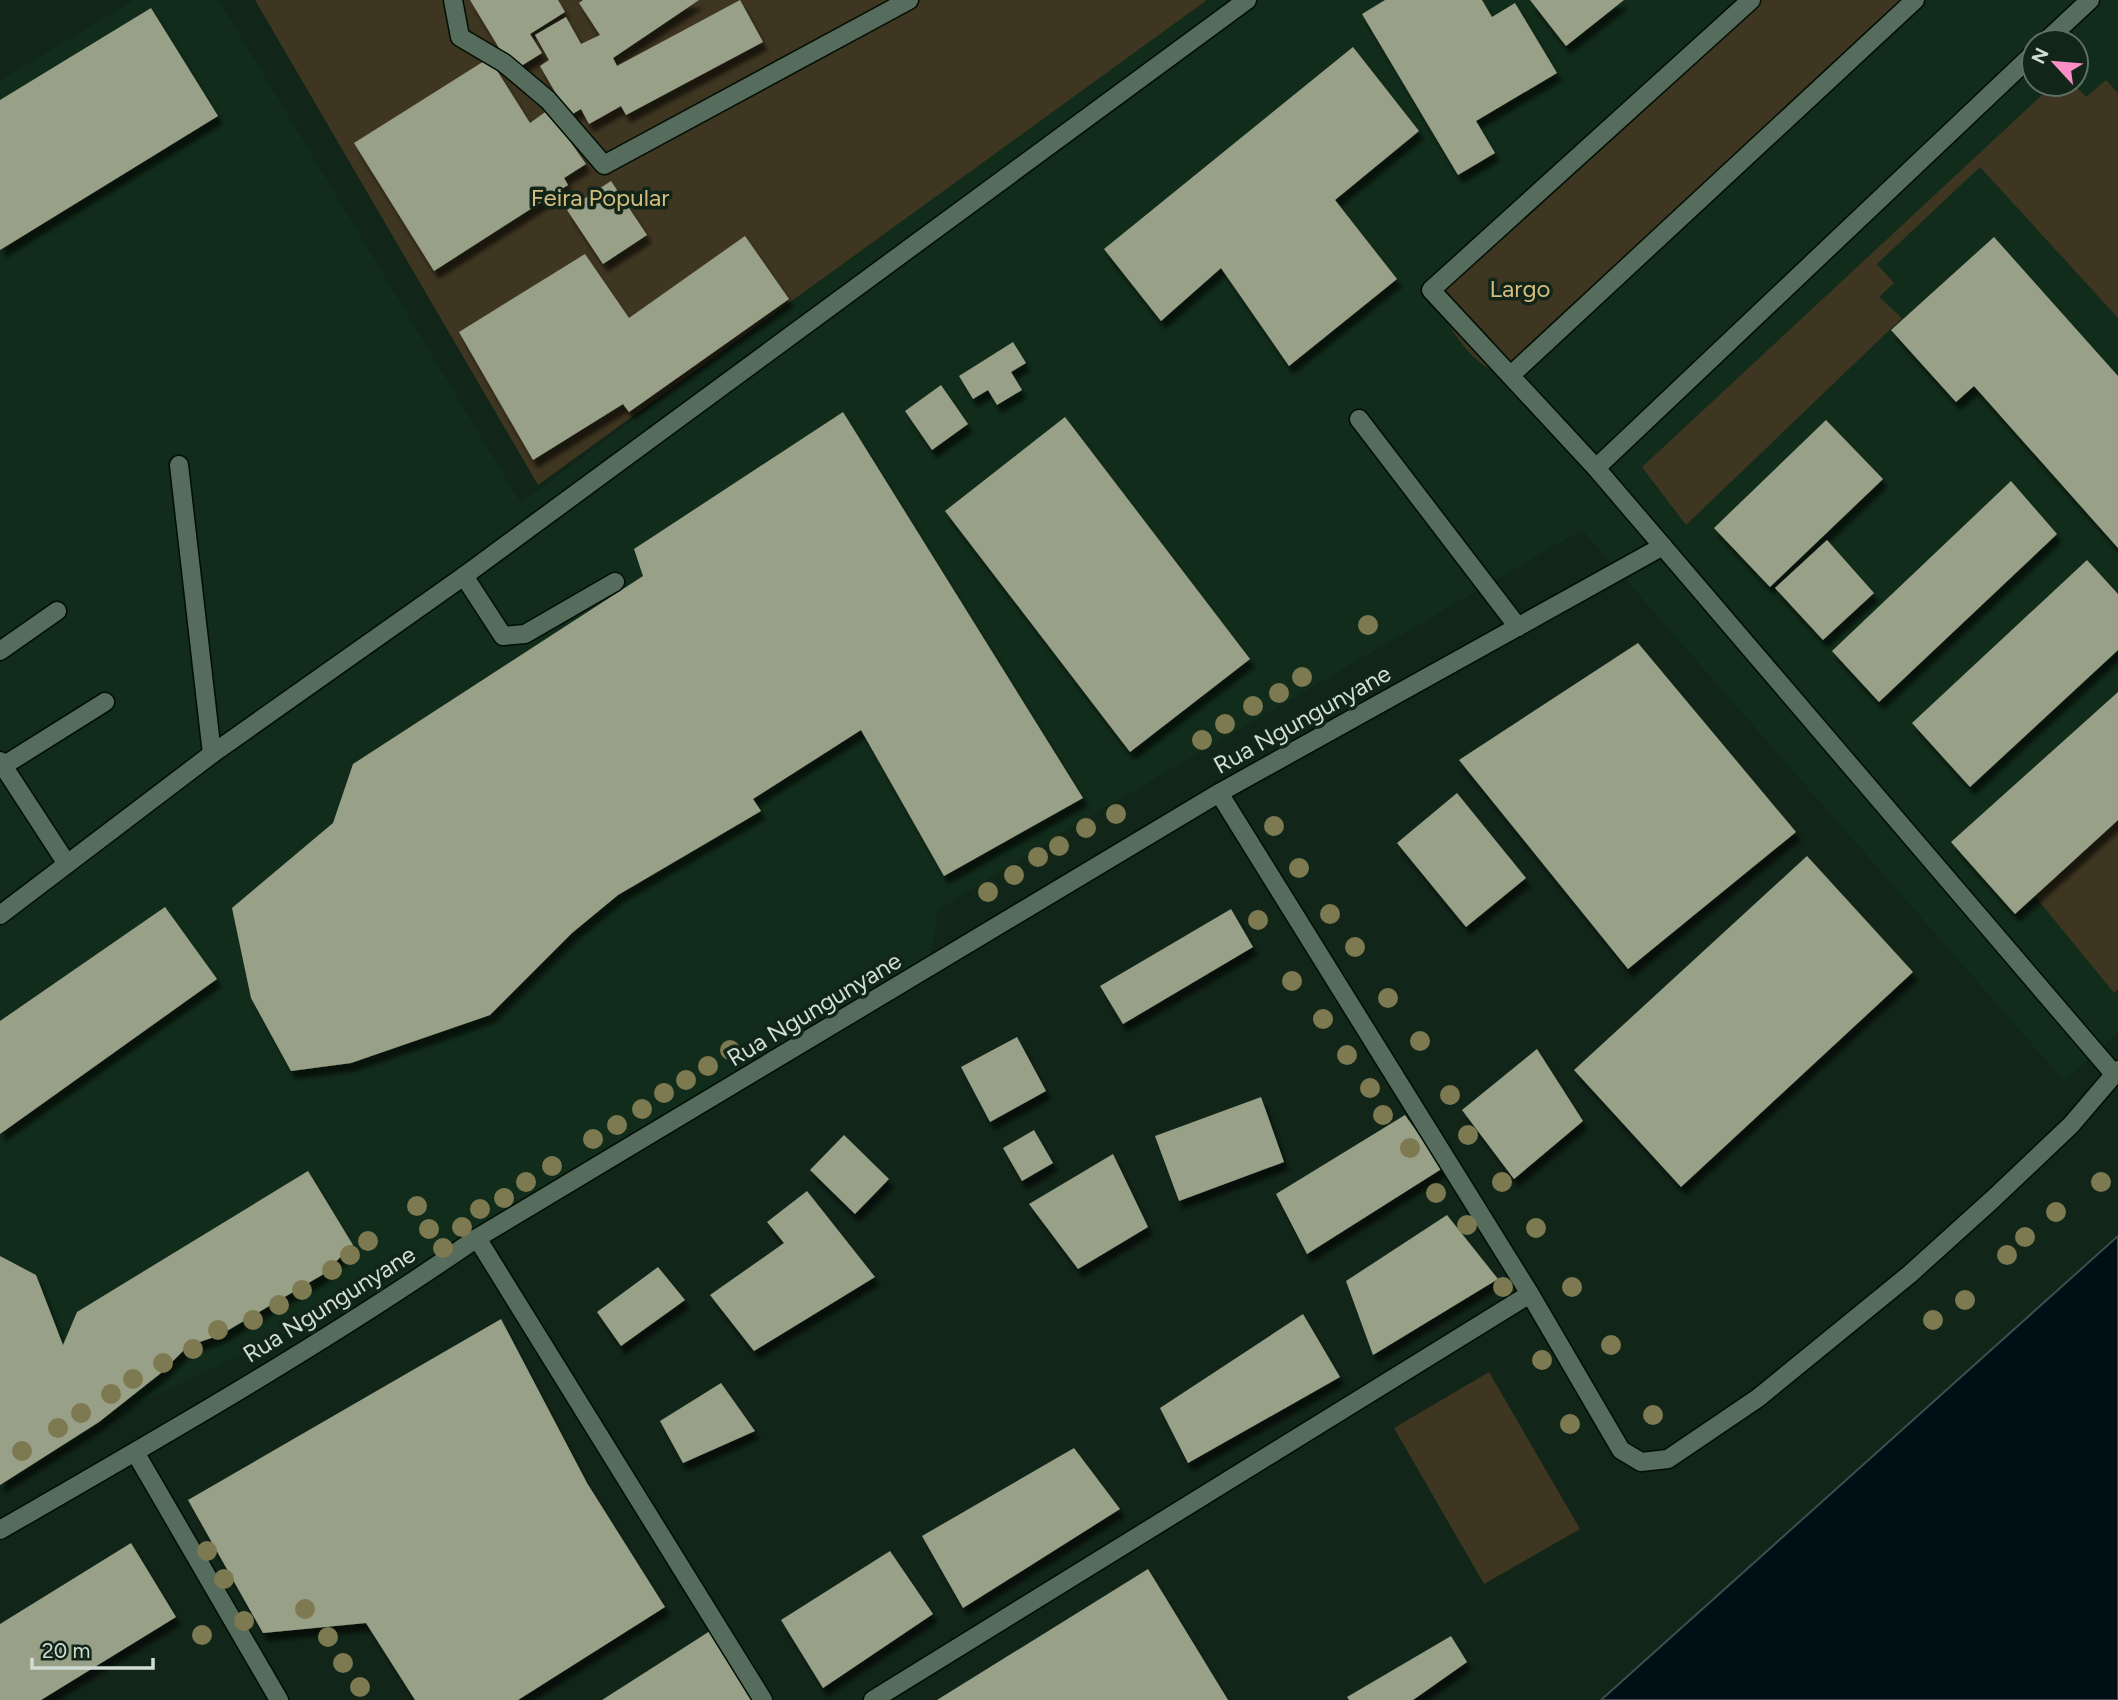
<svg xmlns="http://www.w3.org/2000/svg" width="2118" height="1700" viewBox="0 0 2118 1700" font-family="Figtree,sans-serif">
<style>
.built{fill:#112c1a;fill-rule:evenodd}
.green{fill:#3f3621}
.water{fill:#000f15;stroke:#3f4d4e;stroke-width:2}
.building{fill:#98a087;filter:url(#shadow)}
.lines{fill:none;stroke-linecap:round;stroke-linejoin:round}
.service-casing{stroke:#000e04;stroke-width:21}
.minor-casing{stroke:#000e04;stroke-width:21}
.service{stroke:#566c5c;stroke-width:18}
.minor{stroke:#566c5c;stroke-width:18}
.tree{fill:#7d7951}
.labels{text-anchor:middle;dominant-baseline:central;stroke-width:7;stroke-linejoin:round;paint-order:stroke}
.park-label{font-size:24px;fill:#d6bd7f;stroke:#112518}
.street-label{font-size:24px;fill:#d1ddd4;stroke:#112518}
</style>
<defs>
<filter id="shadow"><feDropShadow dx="4.5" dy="8" stdDeviation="2" flood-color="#0009"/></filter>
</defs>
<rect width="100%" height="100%" fill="#112518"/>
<path class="built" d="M134,0H219L521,503L1198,0H2118V1033L2064,1081L1582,530L1096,813L938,910L931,953L454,1254L141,1402L0,1489V80ZM2034,42H2076V84H2034Z"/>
<path class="green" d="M255,0H1207L538,485Z
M1751,0H1915L1511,375C1505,373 1496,372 1490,369C1465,356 1441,315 1431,290Z
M2106,80L2118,93V318L1980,167L1877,264L1894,283L1879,297L1902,318L1686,525L1642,467L2054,84H2074L2086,97Z
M2118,789V989L2114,993L2021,879Z
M1489,1372L1580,1529L1484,1584L1394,1428Z"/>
<path class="water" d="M2118,1236V1700H1601Z"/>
<path class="building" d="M470,0H558L565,12L530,34L542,53L513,71Z
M583,0H699L613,58L617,66L740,0L763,42L626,115L621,106L589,124L581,109L569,116L540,66L549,60L535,35L566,17L581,44L600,35L579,3Z
M1385,0H1482L1492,17L1515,3L1557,73L1476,121L1495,153L1458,175L1362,14Z
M1530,0H1624L1566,46Z
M151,8L218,116L0,250V100Z
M1353,47L1419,131L1335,200L1397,279L1289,366L1221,268L1161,321L1104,249Z
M489,58L530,123L548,110L586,164L564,178L568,185L434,271L354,143Z
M611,181L647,235L603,264L567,210Z
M745,236L789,299L629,412L623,404L533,460L459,332L585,254L629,318Z
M1994,237L2118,376V548L1974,386L1956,402L1891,330Z
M1013,342L1026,363L1011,372L1022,390L997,405L988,390L973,399L959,376Z
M941,385L968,424L932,450L905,411Z
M843,412L1083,798L944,876L861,730L753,799L761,811L618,895L572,933L490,1015L351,1063L291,1071L251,998L232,908L333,823L353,764L643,576L634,549Z
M1065,417L1250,659L1130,752L945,511Z
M1826,420L1883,479L1770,587L1714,528Z
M2011,481L2057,534L1879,702L1832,651Z
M1827,540L1874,593L1823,640L1775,588Z
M2087,560L2118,594V650L1970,787L1912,723Z
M1638,643L1796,832L1628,969L1459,760Z
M2118,692V820L2015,914L1951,842Z
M1457,793L1526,878L1466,927L1397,843Z
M1807,856L1913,972L1681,1187L1574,1070Z
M165,907L217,979L0,1134V1021Z
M1231,909L1253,947L1123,1024L1100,986Z
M1017,1037L1046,1091L990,1122L961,1067Z
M1537,1049L1583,1121L1514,1179L1462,1110Z
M1261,1097L1284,1162L1179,1201L1155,1136Z
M1405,1115L1443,1168L1307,1254L1276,1194Z
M1034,1130L1053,1163L1022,1181L1003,1148Z
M844,1135L889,1179L855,1214L810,1170Z
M1113,1154L1148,1227L1078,1269L1029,1204Z
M308,1171L353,1245L322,1275L220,1335L188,1346L161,1373L99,1422L0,1485V1256L36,1275L63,1345L77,1312Z
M807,1191L875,1277L754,1351L710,1295L784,1243L767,1222Z
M1447,1215L1498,1279L1373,1355L1346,1281Z
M658,1267L685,1300L621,1346L597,1312Z
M1303,1314L1340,1377L1188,1463L1160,1408Z
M501,1319L587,1483L665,1607L518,1700H415L366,1623L263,1633L188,1500Z
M721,1383L755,1431L683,1463L660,1421Z
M1074,1448L1120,1509L963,1608L922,1536Z
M131,1543L176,1617L41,1700H0V1624Z
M890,1551L933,1614L823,1688L781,1620Z
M1148,1569L1228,1700H937Z
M710,1631L754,1700H602Z
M1451,1636L1467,1662L1413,1700H1349L1347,1697Z"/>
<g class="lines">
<g class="service-casing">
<path id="service" d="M453,0L460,37L504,63L548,100L604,165L909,0
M1511,375L1915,0
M1359,419L1518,627
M179,465L212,754
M1596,468L1431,290L1751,0
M464,576L503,636L525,634L615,582
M0,651L57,611
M0,761L67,864
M3,766L105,702"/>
</g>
<g class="minor-casing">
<path id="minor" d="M2045,42L2090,0
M2034,53L1596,468L2114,1074
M1219,793L1530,1294L1621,1450L1641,1462L1668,1459L1758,1398L1910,1274L1993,1199L2071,1125L2118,1070
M0,915L212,754L464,576L1247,0
M477,1238L763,1700
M135,1452L279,1700
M0,1530C161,1437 324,1344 477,1238L1219,793L1663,546
M873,1700L1530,1294"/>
</g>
<use href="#service" class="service"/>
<use href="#minor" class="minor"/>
</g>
<g class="tree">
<circle cx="1368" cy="625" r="10"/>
<circle cx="1302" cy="677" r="10"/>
<circle cx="1279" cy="693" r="10"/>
<circle cx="1253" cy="706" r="10"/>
<circle cx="1225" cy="724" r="10"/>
<circle cx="1202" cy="740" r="10"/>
<circle cx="1116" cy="814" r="10"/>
<circle cx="1274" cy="826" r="10"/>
<circle cx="1086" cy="828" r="10"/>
<circle cx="1059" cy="846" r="10"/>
<circle cx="1038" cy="857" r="10"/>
<circle cx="1299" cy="868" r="10"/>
<circle cx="1014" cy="875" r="10"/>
<circle cx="988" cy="892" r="10"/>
<circle cx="1330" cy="914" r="10"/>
<circle cx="1258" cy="920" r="10"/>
<circle cx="1355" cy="947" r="10"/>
<circle cx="1292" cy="981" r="10"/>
<circle cx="1388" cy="998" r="10"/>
<circle cx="1323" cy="1019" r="10"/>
<circle cx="1420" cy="1041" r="10"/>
<circle cx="730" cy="1050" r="10"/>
<circle cx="1347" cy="1055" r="10"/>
<circle cx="708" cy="1066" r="10"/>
<circle cx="686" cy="1080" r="10"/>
<circle cx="1370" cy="1088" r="10"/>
<circle cx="664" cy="1093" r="10"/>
<circle cx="1450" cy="1095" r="10"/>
<circle cx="642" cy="1109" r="10"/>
<circle cx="1383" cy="1115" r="10"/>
<circle cx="617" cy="1125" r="10"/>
<circle cx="1468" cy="1135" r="10"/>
<circle cx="593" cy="1139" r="10"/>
<circle cx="1410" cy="1148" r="10"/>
<circle cx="552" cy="1166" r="10"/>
<circle cx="526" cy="1182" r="10"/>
<circle cx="1502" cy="1182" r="10"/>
<circle cx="2101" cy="1182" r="10"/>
<circle cx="1436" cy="1193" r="10"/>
<circle cx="504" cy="1198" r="10"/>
<circle cx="417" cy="1206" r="10"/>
<circle cx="480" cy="1209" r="10"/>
<circle cx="2056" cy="1212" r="10"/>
<circle cx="1467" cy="1225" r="10"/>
<circle cx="462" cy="1227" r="10"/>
<circle cx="1536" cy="1228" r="10"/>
<circle cx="429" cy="1229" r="10"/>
<circle cx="2025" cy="1237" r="10"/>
<circle cx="368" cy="1241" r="10"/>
<circle cx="443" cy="1248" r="10"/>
<circle cx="350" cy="1255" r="10"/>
<circle cx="2007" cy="1255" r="10"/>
<circle cx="332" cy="1270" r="10"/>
<circle cx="1503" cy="1287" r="10"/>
<circle cx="1572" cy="1287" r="10"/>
<circle cx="302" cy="1290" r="10"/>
<circle cx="1965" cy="1300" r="10"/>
<circle cx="279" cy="1305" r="10"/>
<circle cx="253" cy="1320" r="10"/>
<circle cx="1933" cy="1320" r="10"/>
<circle cx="218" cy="1330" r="10"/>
<circle cx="1611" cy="1345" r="10"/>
<circle cx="193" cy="1349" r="10"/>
<circle cx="1542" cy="1360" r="10"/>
<circle cx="163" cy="1363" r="10"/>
<circle cx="133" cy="1379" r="10"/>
<circle cx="111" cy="1394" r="10"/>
<circle cx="81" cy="1413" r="10"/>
<circle cx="1653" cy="1415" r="10"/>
<circle cx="1570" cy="1424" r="10"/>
<circle cx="58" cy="1428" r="10"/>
<circle cx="22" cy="1451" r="10"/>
<circle cx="207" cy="1551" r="10"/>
<circle cx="224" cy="1579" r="10"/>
<circle cx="305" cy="1609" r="10"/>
<circle cx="244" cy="1621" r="10"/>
<circle cx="202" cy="1635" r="10"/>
<circle cx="328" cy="1637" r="10"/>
<circle cx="343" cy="1663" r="10"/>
<circle cx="360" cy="1687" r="10"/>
</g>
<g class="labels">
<g class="park-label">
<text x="600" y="197">Feira Popular</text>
<text x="1520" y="288">Largo</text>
</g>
<g class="street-label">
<text transform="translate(1302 719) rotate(-29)">Rua Ngungunyane</text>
<text transform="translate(814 1009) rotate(-31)">Rua Ngungunyane</text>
<text transform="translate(329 1304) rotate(-32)">Rua Ngungunyane</text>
</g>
</g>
<g transform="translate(2055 63) rotate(296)"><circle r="33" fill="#112518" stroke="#5e6f63" stroke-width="2"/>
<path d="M0-5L12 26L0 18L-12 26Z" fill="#fb8fc5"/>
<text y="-10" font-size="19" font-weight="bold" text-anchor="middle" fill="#d1ddd4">N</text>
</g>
<path d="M32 1658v10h121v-10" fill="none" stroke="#d1ddd4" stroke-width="3.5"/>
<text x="42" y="1658" font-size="21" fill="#d1ddd4" stroke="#112518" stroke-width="5" paint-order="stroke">20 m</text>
</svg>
